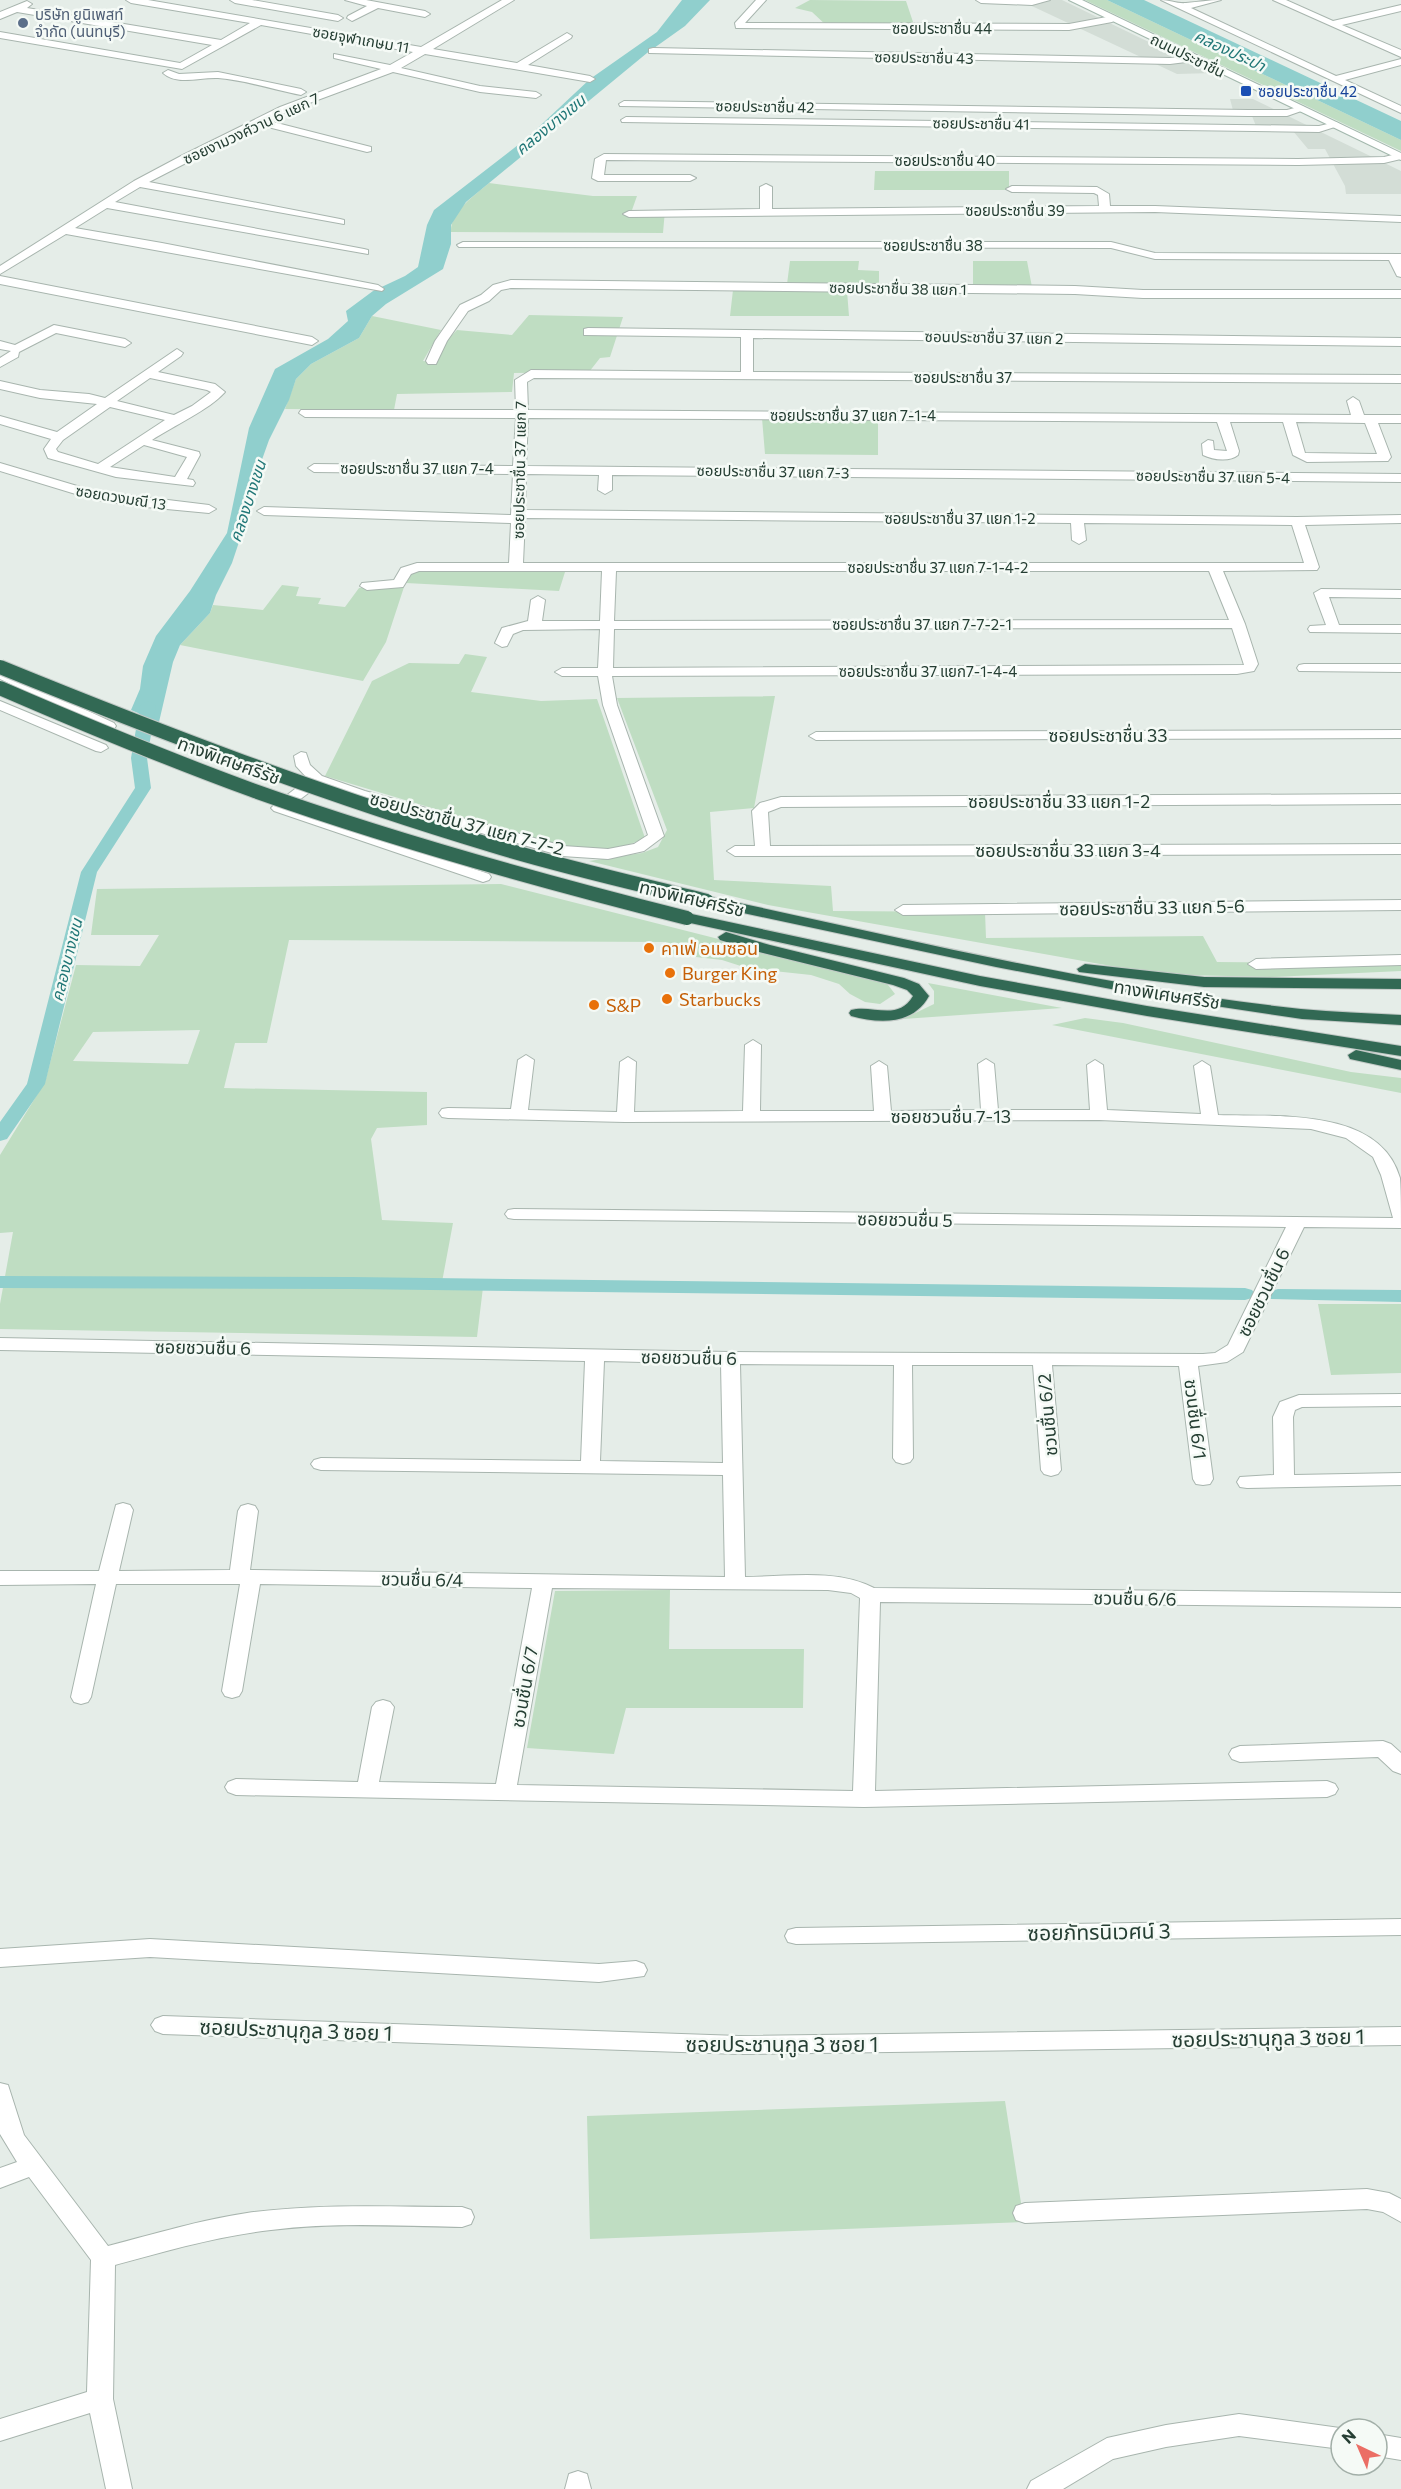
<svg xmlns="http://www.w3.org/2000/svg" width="1401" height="2489" viewBox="0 0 1401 2489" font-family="Commissioner,'Noto Sans Thai',sans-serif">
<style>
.built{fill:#d3ddd6}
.green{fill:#bfddc2;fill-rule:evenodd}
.water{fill:#90cfcd}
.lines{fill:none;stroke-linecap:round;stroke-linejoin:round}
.canal{fill:#90cfcd;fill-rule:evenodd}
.street-casing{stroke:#a8b5ae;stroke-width:2}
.secondary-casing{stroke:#a3b8ad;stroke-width:2}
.highway-casing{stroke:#c2c9c6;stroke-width:2}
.street{fill:#fff;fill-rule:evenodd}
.secondary{fill:#fff;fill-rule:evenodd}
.highway{fill:#326954;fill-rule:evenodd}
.highway-bridge-casing{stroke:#c2c9c6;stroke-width:16;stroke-linecap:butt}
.highway-bridge{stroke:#326954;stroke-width:14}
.service-dot{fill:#5c6f8a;stroke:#f5faf6;stroke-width:2}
.transit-dot{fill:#1a4fb4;stroke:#f5faf6;stroke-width:2}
.food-dot{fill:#e8710a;stroke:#f5faf6;stroke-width:2}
.labels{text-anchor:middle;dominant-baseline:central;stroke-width:5;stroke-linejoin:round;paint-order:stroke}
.far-service-label{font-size:15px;fill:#4e5e75;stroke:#f5faf6;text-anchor:start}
.far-street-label{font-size:15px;fill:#253e33;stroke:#f5faf6}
.far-transit-label{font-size:15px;fill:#164399;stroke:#f5faf6;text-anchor:start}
.far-water-label{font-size:16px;font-style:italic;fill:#217777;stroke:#f5faf6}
.street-label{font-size:18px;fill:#253e33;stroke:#f5faf6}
.food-label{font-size:18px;fill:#c56008;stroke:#f5faf6;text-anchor:start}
.near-street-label{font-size:21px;fill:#253e33;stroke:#f5faf6}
</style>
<rect width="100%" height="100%" fill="#e5ede8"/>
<path class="built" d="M1019,0H1062L1213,73L1177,74Z
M1230,99H1253L1401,171V194H1346L1345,186L1325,149H1308L1293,131L1256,126L1252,116L1234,114Z"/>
<path class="green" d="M810,0L906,1L914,25L827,26L812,12L795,8Z
M1085,0H1107L1401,140V151Z
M875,171H1009V190H874Z
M489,183L593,196H637L632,210H665L663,233L451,232C450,212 475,195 489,183Z
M790,261H859L858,270L879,271V285L787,284Z
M973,261H1027L1032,287L973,286Z
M733,290L847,291L849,316H730Z
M529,315L623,317L610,357L600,358L589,372L514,373L512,392L397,394L394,410L285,409L296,379L311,364L359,338L372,316L441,330L423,361L437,362L448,339L457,330L512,335Z
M762,418L878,419V455L765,454Z
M414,570L565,572L559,591L406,583Z
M282,585L299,587L296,596L321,598L318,604L345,607L359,588L404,587L386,642L363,681L180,645L210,613L213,605L263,610Z
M465,654L487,657L471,692L541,701L597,699L645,838C619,851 593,850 565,848L325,776L372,681L409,663L459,664Z
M775,696L754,808L710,812L714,880L831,886L833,911L985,912L986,938L1203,936L1217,962L1401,964V971L1273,977L1184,975L1128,969L768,905L589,861L642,853L658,847L667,830L617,698Z
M501,884L885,981L895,994L880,1004L865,1002L850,994L839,984L811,975L747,968L722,960L670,954L666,942L289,940L267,1043H235L224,1088L427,1092V1125L377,1128L371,1139L382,1220L453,1223L442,1282L484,1279L477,1337L0,1329V1304L13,1232L0,1233V1155L45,1082L76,965L140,966L159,935H91L97,889ZM200,1030L188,1064L73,1061L93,1032Z
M928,983L1062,1008L903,1019L934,1004V991Z
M1085,1018L1123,1023L1351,1072L1401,1078V1093L1052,1025Z
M1318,1304H1401V1373L1331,1375Z
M670,1590L669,1649H804L803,1708H626L614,1754L527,1748L555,1591Z
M1005,2101L1024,2222L590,2239L587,2116Z"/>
<path class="water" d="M682,0H710L685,26L647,53L466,202L451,225V244L443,269L386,304L372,316L359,338L311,364L296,379L289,400L269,440L254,482L251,506L232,563L216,595L210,613L180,645L173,662L159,722L131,710L140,689L143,666L156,636L190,591L227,533L249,428L275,369L328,339L348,321L346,311L373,291L405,276L418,267L427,225L434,210L527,138L590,79L657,32Z
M1107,0H1144L1401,121V140Z"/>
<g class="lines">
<path class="canal" d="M148,701L156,706L147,758L151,788L97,872L45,1084L7,1139L0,1141V1122L27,1084L81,872L135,788L131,758L140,706Z
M0,1276L352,1277L1245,1288L1252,1290L1255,1294L1252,1298L1245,1300L352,1289L0,1288Z
M1278,1289L1401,1290V1302L1271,1299L1268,1295L1271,1291Z"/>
<g class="street-casing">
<path id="street" d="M126,0H148L421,47L502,0H514L433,49L517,63L567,33L572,36L571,38L528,65L590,76L595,79L590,82L425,54L401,68L480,86L536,92L541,95L536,98L480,92L393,72L288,111L269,121L371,147V151L367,152L260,125L149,182L340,219L344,220V224L140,187L115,202L364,249L368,250V254L107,208L75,228L162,243L378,285L384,289L382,291L66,234L0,274V266L134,181L181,156L280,107L381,69L334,58V54L390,65L413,52L261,25L182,69L0,38V32L180,63L212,45L17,12L0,19V12L27,1L32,4L27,8L221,40L250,23L131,3Z
M230,0H252L338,15L343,18L338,21L235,3Z
M345,0H366L425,11L430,14L425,17L378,8L352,21L347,18L348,16L367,6Z
M756,0H766L745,23L1069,24L1112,16L1117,19L1112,22L1069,30L736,28L735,23Z
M976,0H1050L1032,5L981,3Z
M1161,0C1169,0 1178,4 1186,3C1198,2 1209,0 1221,0L1191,8L1336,76L1401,59V65L1345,80L1401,106V113Z
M1273,0H1286L1333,21L1401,5V11L1342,25L1401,50V57Z
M653,48L1170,58L1194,55L1199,58L1194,61L1170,64L649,53V49Z
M168,70L179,74L218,72L301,89L306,92L301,95C274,90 245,80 218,78C200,77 178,86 163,73Z
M624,101L1248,110H1287L1302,106L1307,109L1287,116H1248L620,106L619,104Z
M626,117L1319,126L1336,122L1341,125L1319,132L622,122L621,120Z
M1401,153V159L1384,163L1298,165L606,160L604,175H690L696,178L690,181H598L592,178L595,159L604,154L1298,159L1384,157Z
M766,184L772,187V209L1099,206L1098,195L1094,193L1012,192L1006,189L1012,186L1097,187L1109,194L1110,206H1155L1401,216V222L1155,212L629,217L623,214L629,211L760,209V187Z
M463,242H1111L1155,253L1401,254V277L1397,276L1389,260L1155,259L1111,248L459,247L457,245Z
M0,276L312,337L318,341L312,345L0,284Z
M511,280L1075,286L1143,290H1401V298H1143L1075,294L511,288L501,290L489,301L468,311L447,341L436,364H428L426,361L435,341L460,305L481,295L493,285Z
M54,325L125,339L131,343L125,347L56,333L19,352L18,357L0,367V358L11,351L0,349V341L15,345Z
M588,328L1401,338V346L753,338V372L1401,375V383L534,378L527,382L528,410L1351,415L1347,401L1353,397L1359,401L1364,415H1401V423H1378L1391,457L1388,461L1307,462L1293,455L1283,422H1230L1239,451L1238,455C1230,462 1213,460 1203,455L1202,444L1208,440L1213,441L1214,450L1227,451L1217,422L528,418L526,466L1401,474V482L612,475V490L605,494L598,490L599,475L526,474L525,510L1297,517L1401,515V523L1305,525L1319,567L1317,570L1223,571L1245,624L1258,664L1254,671L1237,674L612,676L617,705L664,836L644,851L608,859L562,856L355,797L319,785L290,807L489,874L491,877L489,880L483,882L274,811L271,808L274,805L308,779L296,766L294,756L301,752L306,753L310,765L322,776L365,791L563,846L608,849L634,844L648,835L603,705L598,676H562L555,672L562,668H598L600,629L523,630L513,634L507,646L502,647L495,643L502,628L528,621L531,600L538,596L545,600L542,621H600L602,571H419L411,574L403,587L367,590L360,586L362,583L394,580L401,568L417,563H509L511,523L264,515L257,511L264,507L511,515L513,474L314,472L308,468L314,464L513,466L516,418L305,417L299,413L301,410H516L515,380L531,370L741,372V337L584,335V329ZM1296,422L1365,423L1377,454L1305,453ZM525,518L1071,523L1072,540L1079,544L1086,540L1084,523L1292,525L1304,563H523ZM616,571H1209L1229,620L614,621ZM1232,628L1244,665L613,668L614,629Z
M177,349L183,353L181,356L158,372L215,384L225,392C209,410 173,426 152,440L199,452L200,455L187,479L193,480L195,483L193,486L116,477L48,458L44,449L51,439L0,424V416L57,432L97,404L40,398L0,389V381L40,390L89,394L105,398ZM150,378L207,390L211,392L192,406L174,415L117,401ZM110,407L165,420L98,464L58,452L56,449L63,440ZM144,445L187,457L175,477L110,467Z
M0,463L94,491L209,505L216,509L209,513L135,506L92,499L0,471Z
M1321,589L1401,590V598L1329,597L1339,625H1401V633L1310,632L1308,629L1310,626L1326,625L1314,593Z
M1304,664H1401V672L1299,671L1297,668L1299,665Z
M0,670L114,723L116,726L114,729H104L0,679Z
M0,701L106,745L108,748L101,752L96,751L0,710Z
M1401,730V738L816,740L809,736L816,732Z
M1401,794V804L781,807L768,812L770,846L1401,844V854L735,856L727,851L735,846H755L752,811L760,803L781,797Z
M1401,900V910L903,915L895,910L903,905Z
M1401,955V965L1256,969L1248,964L1256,959Z
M753,1040L761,1045L760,1111H874L871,1066L879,1061L887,1066L891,1111L981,1110L978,1064L986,1059L994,1064L998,1110H1090L1087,1065L1095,1060L1103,1065L1107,1110L1201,1114L1194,1066L1202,1061L1210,1066L1218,1115C1276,1117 1380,1107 1400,1178C1401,1193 1401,1213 1401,1228L1304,1227L1243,1352L1227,1362L1198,1366L1213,1479L1210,1484L1203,1485L1196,1484L1193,1479L1179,1366L1052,1365L1061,1470L1058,1474L1051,1476L1044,1474L1041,1470L1033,1365H912L913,1458L910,1462L903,1464L896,1462L893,1458L894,1365L740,1364L745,1577C785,1577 837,1568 874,1588L1401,1593V1607L880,1602L875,1791L1327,1781L1335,1784L1338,1789L1335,1794L1327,1797L864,1807L236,1795L228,1792L225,1787L228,1782L236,1779L358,1782L372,1707L376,1702L383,1700L390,1702L394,1707L379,1782L496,1784L532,1588L260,1584L242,1691L239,1696L232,1698L225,1696L222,1691L240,1584H116L91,1697L88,1702L81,1704L74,1702L71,1697L96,1584L0,1585V1571H99L116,1505L123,1503L130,1505L133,1510L119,1571L230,1570L238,1511L241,1506L248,1504L255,1506L258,1511L250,1570L725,1577L723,1475L321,1470L314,1468L311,1464L314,1460L321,1458L581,1461L585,1361L0,1350V1338L730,1352L1203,1354L1215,1353L1228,1345L1286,1227L514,1219L508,1218L505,1214L508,1210L514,1209L1393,1218L1381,1175L1373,1157L1346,1138L1311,1129L1099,1120L625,1122L448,1118L442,1117L439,1113L442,1109L448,1108L511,1109L518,1060L526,1055L534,1060L528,1110L617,1112L620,1062L628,1057L636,1062L634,1112L743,1111L745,1045ZM604,1361L721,1364L723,1463L600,1461ZM552,1588L828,1590L851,1593L860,1598L853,1791L517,1785Z
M1401,1394V1406L1302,1407L1295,1410L1293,1417L1294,1475L1401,1473V1485L1247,1488L1240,1487L1237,1482L1240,1477L1274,1475L1273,1417L1280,1402L1299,1395Z
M1383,1741L1391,1744L1401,1753V1774L1393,1771L1378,1757L1240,1762L1232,1759L1229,1754L1232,1749L1240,1746Z
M1401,1919V1935L796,1944L788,1942L785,1936L788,1930L796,1928Z
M150,1939L599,1964L636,1961L644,1964L647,1970L644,1976L599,1982L150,1957L0,1967V1949Z
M163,2016L739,2036L1401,2027V2045L739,2054L163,2034L155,2031L151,2025L155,2019Z
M0,2083L8,2085L24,2135L108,2246C154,2234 200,2220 247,2213C318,2203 390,2207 462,2207L471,2210L474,2217L471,2224L462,2227C398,2226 334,2222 271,2230C217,2236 167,2251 115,2265L113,2399L132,2489H106L90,2413L0,2441V2419L87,2392L91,2260L29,2177L0,2188V2168L17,2162L0,2134Z
M1367,2189L1389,2193L1401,2199V2222L1383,2212L1367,2209L1025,2223L1016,2220L1013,2213L1016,2206L1025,2203Z
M1239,2414L1347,2429H1341V2449L1239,2436L1166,2447L1113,2459L1063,2489H1027L1031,2481L1107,2438L1166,2425Z
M1377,2434L1401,2438V2460L1377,2456Z
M578,2471L587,2474L591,2489H565L569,2474Z"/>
</g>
<g class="secondary-casing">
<path id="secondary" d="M1069,0H1082L1401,153V160Z"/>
</g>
<g class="highway-casing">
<path id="highway" d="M707,896C903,938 1101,987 1301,1009C1334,1012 1368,1013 1401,1015V1025L1302,1019L1142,995L996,967L701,904L699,901L701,898Z
M687,913L980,976L1147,1006L1401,1046V1056L1147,1016L980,986L681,921L679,918Z
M726,932L770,945L904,978L919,984L929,996C913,1025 880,1024 851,1016L849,1013L851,1010C872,1004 898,1022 913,996L907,990L893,985L759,952L720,940L718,937Z
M1085,964L1204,977L1401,979V989L1204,987L1079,972L1077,969Z
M1356,1050L1401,1060V1070L1350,1059L1348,1055Z"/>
</g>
<use href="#street" class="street"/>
<use href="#secondary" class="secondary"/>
<use href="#highway" class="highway"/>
<g class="highway-bridge-casing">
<path id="highway-bridge" d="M0,667C162,733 324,795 491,845C562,867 635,883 707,901
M0,688C83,724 167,759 252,790C395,841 540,881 687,918"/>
</g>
<use href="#highway-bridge" class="highway-bridge"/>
</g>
<circle class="service-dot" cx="23" cy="23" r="6"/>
<rect class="transit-dot" x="1240" y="85" width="12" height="12" rx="3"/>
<g class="food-dot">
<circle cx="649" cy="948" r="6"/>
<circle cx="670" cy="973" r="6"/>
<circle cx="667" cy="999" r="6"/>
<circle cx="594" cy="1005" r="6"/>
</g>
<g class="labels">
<g class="far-service-label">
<text x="35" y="14">บริษัท ยูนิเพสท์<tspan x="35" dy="17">จำกัด (นนทบุรี)</tspan></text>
</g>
<g class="far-street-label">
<text x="942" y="28">ซอยประชาชื่น 44</text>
<text transform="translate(361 39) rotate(10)">ซอยจุฬาเกษม 11</text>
<text transform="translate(1188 55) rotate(26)">ถนนประชาชื่น</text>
<text transform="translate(924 57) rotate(1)">ซอยประชาชื่น 43</text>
<text transform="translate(765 106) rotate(1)">ซอยประชาชื่น 42</text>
<text transform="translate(981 123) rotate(1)">ซอยประชาชื่น 41</text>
<text transform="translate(251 128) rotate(-25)">ซอยงามวงศ์วาน 6 แยก 7</text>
<text x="945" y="160">ซอยประชาชื่น 40</text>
<text x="1015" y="210">ซอยประชาชื่น 39</text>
<text x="933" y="245">ซอยประชาชื่น 38</text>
<text transform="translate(898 288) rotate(1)">ซอยประชาชื่น 38 แยก 1</text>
<text transform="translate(994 337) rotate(1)">ซอนประชาชื่น 37 แยก 2</text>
<text x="963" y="377">ซอยประชาชื่น 37</text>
<text x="853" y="415">ซอยประชาชื่น 37 แยก 7-1-4</text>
<text x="417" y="468">ซอยประชาชื่น 37 แยก 7-4</text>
<text transform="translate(519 470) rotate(-89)">ซอยประชาชื่น 37 แยก 7</text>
<text transform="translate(773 471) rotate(1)">ซอยประชาชื่น 37 แยก 7-3</text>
<text transform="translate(1213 476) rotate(1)">ซอยประชาชื่น 37 แยก 5-4</text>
<text transform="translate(121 497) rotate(9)">ซอยดวงมณี 13</text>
<text x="960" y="518">ซอยประชาชื่น 37 แยก 1-2</text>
<text x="938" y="567">ซอยประชาชื่น 37 แยก 7-1-4-2</text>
<text x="922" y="624">ซอยประชาชื่น 37 แยก 7-7-2-1</text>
<text x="928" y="671">ซอยประชาชื่น 37 แยก7-1-4-4</text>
</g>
<g class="far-transit-label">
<text x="1258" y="91">ซอยประชาชื่น 42</text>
</g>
<g class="far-water-label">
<text transform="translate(1230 50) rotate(25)">คลองประปา</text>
<text transform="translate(550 124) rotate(-39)">คลองบางเขน</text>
<text transform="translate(247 501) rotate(-72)">คลองบางเขน</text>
<text transform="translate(66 960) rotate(-76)">คลองบางเขน</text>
</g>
<g class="street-label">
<text x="1108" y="735">ซอยประชาชื่น 33</text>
<text transform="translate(229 760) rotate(20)">ทางพิเศษศรีรัช</text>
<text x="1059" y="801">ซอยประชาชื่น 33 แยก 1-2</text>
<text transform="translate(467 823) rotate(15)">ซอยประชาชื่น 37 แยก 7-7-2</text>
<text x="1068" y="850">ซอยประชาชื่น 33 แยก 3-4</text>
<text transform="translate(692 898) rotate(13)">ทางพิเศษศรีรัช</text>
<text transform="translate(1152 907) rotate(-1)">ซอยประชาชื่น 33 แยก 5-6</text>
<text transform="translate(1167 994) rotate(9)">ทางพิเศษศรีรัช</text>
<text x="951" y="1116">ซอยชวนชื่น 7-13</text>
<text transform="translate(905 1219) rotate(1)">ซอยชวนชื่น 5</text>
<text transform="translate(1263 1292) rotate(-64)">ซอยชวนชื่น 6</text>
<text transform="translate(203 1347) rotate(1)">ซอยชวนชื่น 6</text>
<text transform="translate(689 1357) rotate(1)">ซอยชวนชื่น 6</text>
<text transform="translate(1047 1415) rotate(-95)">ชวนชื่น 6/2</text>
<text transform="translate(1196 1419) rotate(83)">ชวนชื่น 6/1</text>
<text transform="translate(422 1579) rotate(1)">ชวนชื่น 6/4</text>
<text transform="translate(1135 1598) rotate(1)">ชวนชื่น 6/6</text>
<text transform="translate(524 1687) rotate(-80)">ชวนชื่น 6/7</text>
</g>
<g class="food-label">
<text x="661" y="948">คาเฟ่ อเมซอน</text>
<text x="682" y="973">Burger King</text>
<text x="679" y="999">Starbucks</text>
<text x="606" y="1005">S&amp;P</text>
</g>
<g class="near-street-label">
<text transform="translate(1099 1931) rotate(-1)">ซอยภัทรนิเวศน์ 3</text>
<text transform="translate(296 2029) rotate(2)">ซอยประชานุกูล 3 ซอย 1</text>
<text transform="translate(1268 2037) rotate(-1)">ซอยประชานุกูล 3 ซอย 1</text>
<text x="782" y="2043">ซอยประชานุกูล 3 ซอย 1</text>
</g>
</g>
<g transform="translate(1359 2447) rotate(316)"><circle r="28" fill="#f5faf6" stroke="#a2afa8" stroke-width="1.5"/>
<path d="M0-4.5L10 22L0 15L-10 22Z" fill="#eb6e65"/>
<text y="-9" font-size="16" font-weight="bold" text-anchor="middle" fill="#253e33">N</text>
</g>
</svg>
